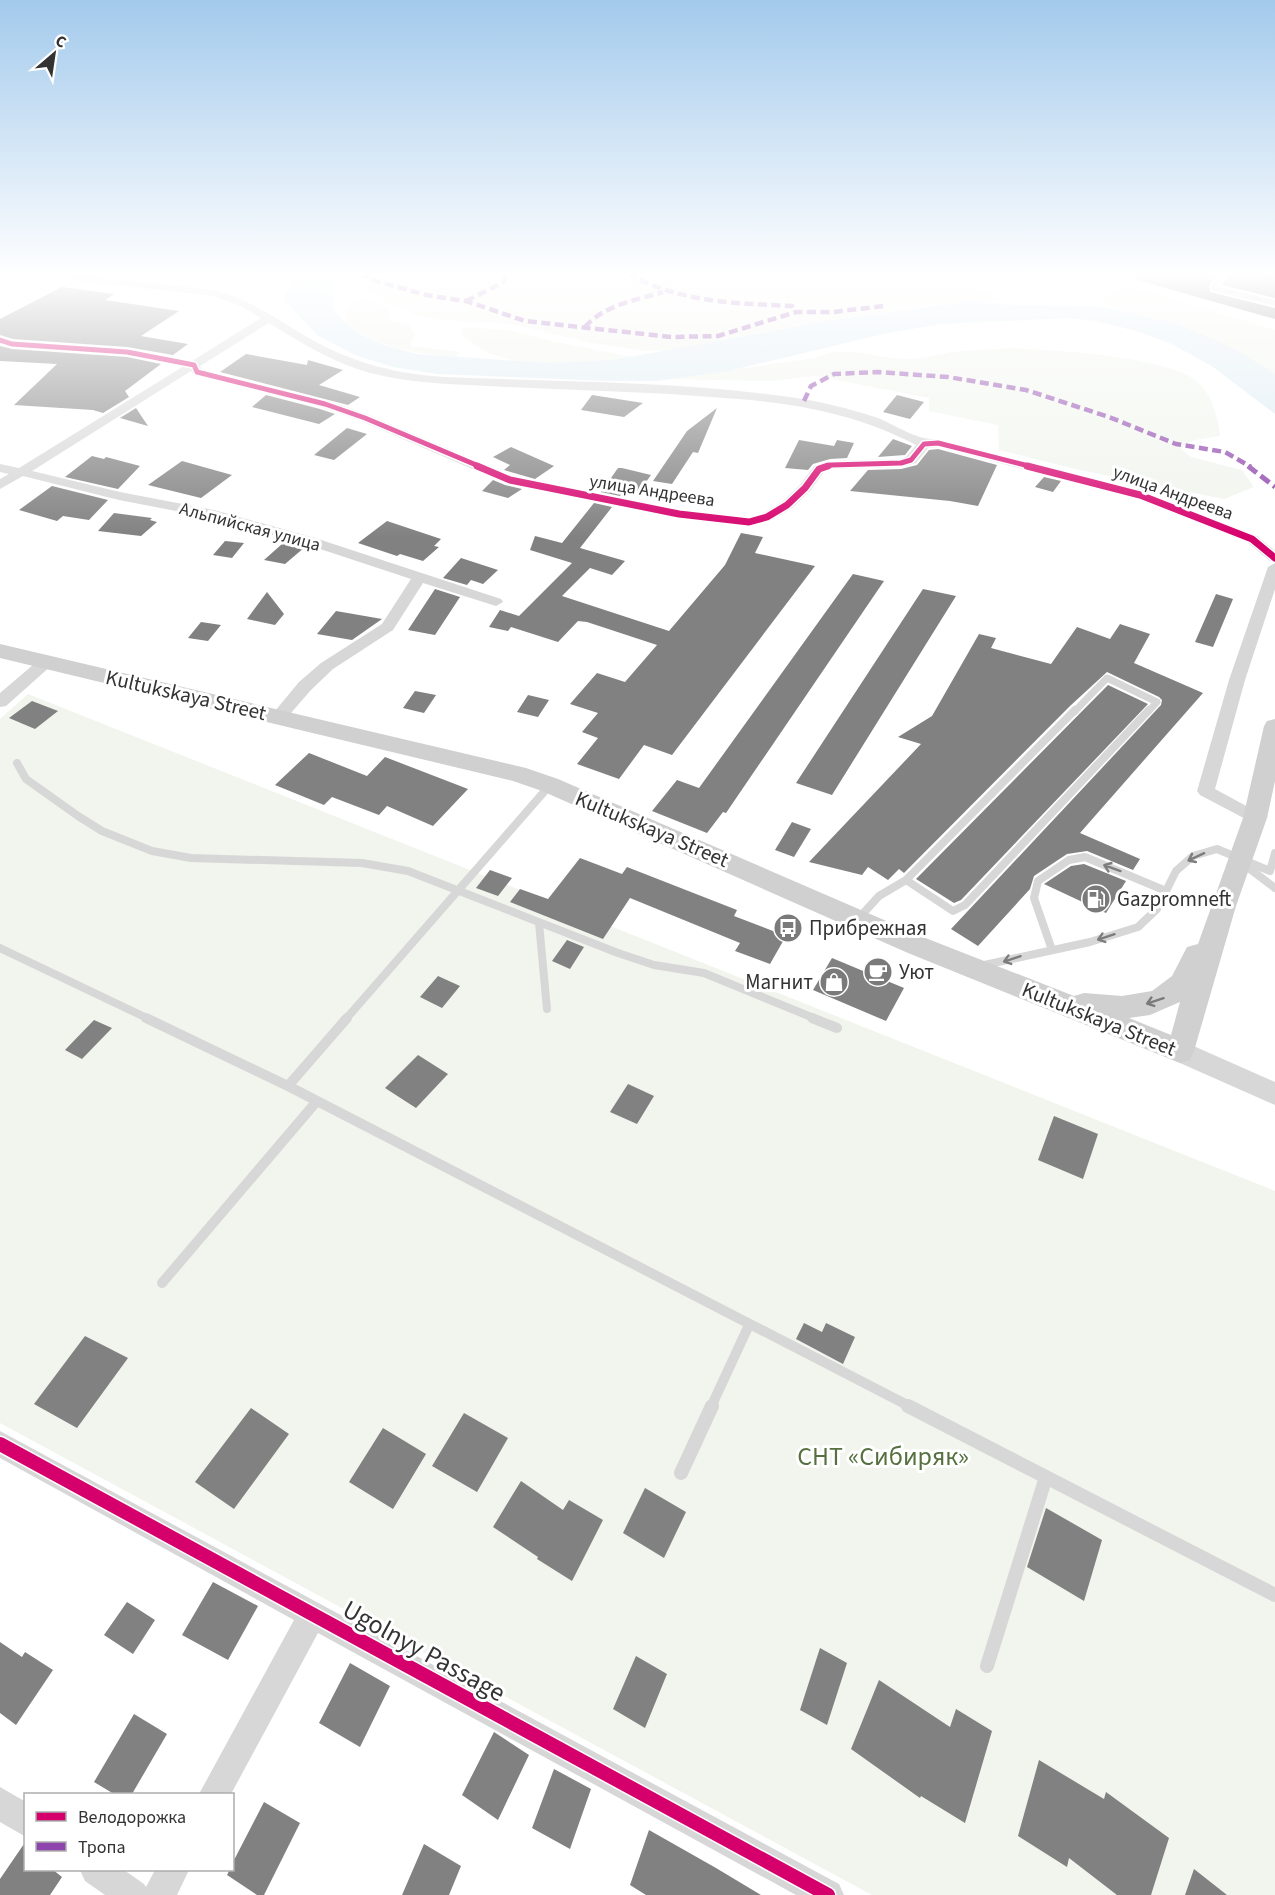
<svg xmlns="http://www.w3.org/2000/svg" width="1275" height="1895" viewBox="0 0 1275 1895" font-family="'Source Sans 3',sans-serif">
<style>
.green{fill:#f1f5ed}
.water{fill:#ddebf3}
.building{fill:#818181}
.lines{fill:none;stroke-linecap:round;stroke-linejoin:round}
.service-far4{stroke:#d7d7d7;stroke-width:5}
.service-far3{stroke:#d7d7d7;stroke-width:7}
.service-far2{stroke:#d7d7d7;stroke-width:8}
.service-far1{stroke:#d7d7d7;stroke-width:10}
.service{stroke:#d7d7d7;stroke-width:14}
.minor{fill:#d7d7d7;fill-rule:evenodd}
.tertiary{fill:#d7d7d7;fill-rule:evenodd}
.secondary{fill:#d0d0d0;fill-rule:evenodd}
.quiet-far1{stroke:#8e44ad;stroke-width:4.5;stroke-dasharray:9 4.5;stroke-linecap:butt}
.quiet{stroke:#8e44ad;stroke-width:5;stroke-dasharray:11 5;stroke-linecap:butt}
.cycleway-far2-casing{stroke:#fff;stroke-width:8}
.cycleway-far1-casing{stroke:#fff;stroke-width:10}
.cycleway-casing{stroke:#fff;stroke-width:17}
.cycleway-far2{stroke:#d6006c;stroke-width:5}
.cycleway-far1{stroke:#d6006c;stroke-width:7}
.cycleway{stroke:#d6006c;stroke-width:14}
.oneway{stroke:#7d7d7d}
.oneway2{stroke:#7a7a7a}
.labels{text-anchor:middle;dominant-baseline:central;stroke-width:6;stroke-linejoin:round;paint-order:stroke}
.far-street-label{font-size:18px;fill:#333;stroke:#fff}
.street-label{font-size:21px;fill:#333;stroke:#fff}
.poi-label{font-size:21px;fill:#333;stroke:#fff;text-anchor:start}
.near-park-label{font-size:26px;fill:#56703f;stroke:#fff}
.near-street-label{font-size:26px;fill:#333;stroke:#fff}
</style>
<rect width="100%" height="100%" fill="#fff"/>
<path class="green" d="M352,273H890L990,292L995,299L991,302L944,303L832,320L670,350L645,351L591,343L512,324L441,320L417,315L388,303L367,290L365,280Z
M1124,285L1275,330V374C1243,356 1214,337 1179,325C1154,316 1127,313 1102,302Z
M362,298L388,307L389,321L408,324L415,334L410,346L461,352L455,357C415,353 378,349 345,322L347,309Z
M462,327L509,330L556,342L632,357C587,365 532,370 489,353C479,349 470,341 461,335Z
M1013,348C1052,350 1170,356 1198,382C1212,395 1218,417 1220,436L1194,440L1180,448L1191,457L1242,470L1254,487L1224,499L1075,469L999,450L998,425L929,411V398L816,376L770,381L669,379L815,358C847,343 877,360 911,359C925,358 939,354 952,352C972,350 993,349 1013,348Z
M28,694L1275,1191V1895H872L0,1423V719Z"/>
<path class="water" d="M295,273L335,274L332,295L334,310L345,322L360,334L384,345L417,354L546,363L613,360L832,320L970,301L1016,305L1092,306L1125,311L1177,324L1211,338L1242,353L1275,374V414L1213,367L1172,344L1136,331L1095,321L1068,318L942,324L888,333L728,371L657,381H607L437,374L393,367L355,355L317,335L283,299L296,276Z"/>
<path class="building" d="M1135,273H1219L1209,285L1210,292L1275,308V319L1134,279Z
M1230,273H1275V298L1222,285Z
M62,287L114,294L105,300L179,311L141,336L188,344L173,355L127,347L13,339L0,335V319Z
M0,346L12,349L127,357L161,364L125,391L129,397L103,413L93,410L14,405L57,364L0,361Z
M246,354L307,365L308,360L343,370L319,385L360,397L348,405L220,372Z
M266,395L320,409L335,414L319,424L252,407Z
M592,395L643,403L624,417L581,410Z
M897,395L924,402L910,419L883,412Z
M136,408L148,426L120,418Z
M717,408L698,453L693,452L672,484L653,481L687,431Z
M347,428L367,434L334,460L314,455Z
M893,439L912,446L905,455L878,457Z
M799,440L834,446L837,440L854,443L847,458L830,459L813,464L808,470L785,468Z
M511,447L554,466L535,479L504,470L510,465L493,457Z
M938,449L997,465L978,506L950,501L850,491L868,470L901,469L917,465L929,450Z
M92,456L104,459L106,457L140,466L118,489L65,477Z
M182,461L232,475L201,498L148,485Z
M618,468H622L651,475L638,493L624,491L620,496L601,492Z
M1044,477L1061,481L1053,492L1035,487Z
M493,480L505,485L522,489L508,498L482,491Z
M52,486L108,500L89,520L63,516L57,521L19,510Z
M594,503L612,507L580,548L625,561L612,575L590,568L562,596L669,631L725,565L741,533L763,537L755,553L815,566L672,755L644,745L619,779L577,764L598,738L582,732L598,713L570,704L597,673L625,682L657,645L587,622L578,621L558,642L511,627L508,631L489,627L500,610L519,616L572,563L530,550L535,536L562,543Z
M114,513L152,518L150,520L157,522L141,536L98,531Z
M387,521L441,539L434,546L439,547L423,561L400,554L397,556L358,543Z
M225,541L244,543L232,558L213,555Z
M282,544L305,547L285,564L264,560Z
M461,558L498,570L483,584L471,580L467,585L443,578Z
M853,574L884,581L726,813L723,812L707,833L652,811L677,780L699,788Z
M435,589L460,597L435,635L408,630Z
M923,589L956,596L832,795L796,783Z
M267,592L284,614L275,625L247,619Z
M1216,594L1233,599L1213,647L1195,642Z
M336,611L382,619L352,640L317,634Z
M201,622L221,625L208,641L188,638Z
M1120,624L1150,634L1134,663L1203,693L1080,833L1140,859L1133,870L1087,851L1067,854L1034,876L1030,889L978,946L951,929L1161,705L1162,700L1159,697L1107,672L1070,706L904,873L899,869L888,880L868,867L862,875L809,862L921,744L898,737L932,716L979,634L996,638L991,648L1051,664L1077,627L1110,639Z
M1108,685L1148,704L961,900L954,903L916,879Z
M415,691L436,695L424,713L403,708Z
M528,695L549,700L538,717L517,712Z
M32,701L58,711L35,729L9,718Z
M309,753L367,776L385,757L468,789L433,826L387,806L379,815L332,797L324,805L275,785Z
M792,822L811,829L794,857L775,850Z
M580,858L622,874L627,867L737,910L734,916L786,936L770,964L735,951L740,943L630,898L603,939L510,902L520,889L548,899Z
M1084,864L1126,881L1106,913L1044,884L1071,866Z
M490,870L512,878L498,896L476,888Z
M567,940L584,947L570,969L552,961Z
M832,958L904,988L886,1021L813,990Z
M438,976L460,986L442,1008L420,997Z
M94,1020L112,1028L82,1059L65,1050Z
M418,1055L448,1074L416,1108L385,1088Z
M628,1084L654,1096L637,1124L610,1112Z
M1054,1116L1098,1134L1083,1179L1038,1160Z
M804,1323L822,1332L826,1323L855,1337L843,1364L796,1339Z
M85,1336L128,1358L77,1428L34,1404Z
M251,1408L289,1434L234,1509L195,1482Z
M464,1413L508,1438L477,1492L432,1466Z
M383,1428L426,1454L393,1509L349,1482Z
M521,1481L563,1510L569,1500L603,1520L572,1581L537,1559L538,1557L493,1527Z
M645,1488L686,1512L664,1558L623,1533Z
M1046,1508L1102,1540L1084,1601L1027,1567Z
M213,1582L258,1606L228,1660L182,1635Z
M127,1602L155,1620L133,1654L104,1635Z
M0,1642L22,1657L25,1652L53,1670L16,1725L0,1713Z
M820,1648L847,1663L827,1725L800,1710Z
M636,1656L667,1674L645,1728L613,1709Z
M350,1663L390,1686L360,1747L319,1723Z
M879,1680L950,1727L956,1709L992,1731L965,1823L921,1796L920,1798L851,1749Z
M134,1714L167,1734L132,1794H114L94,1782Z
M494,1732L529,1755L498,1820L462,1795Z
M1039,1760L1104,1799L1106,1792L1169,1838L1151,1895H1117L1069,1858L1067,1867L1018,1836Z
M554,1769L591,1789L570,1849L532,1828Z
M264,1802L300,1823L264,1895H257L227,1875L230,1869H232V1864Z
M649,1830L716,1868L761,1895H646L630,1885Z
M26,1841V1869H52L62,1877L50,1895H0V1879Z
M424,1844L461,1866L449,1895H402Z
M1194,1869L1227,1895H1185Z"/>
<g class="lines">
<path class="service-far4" d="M1225,273L1213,288L1275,303"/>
<path class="service-far3" d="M1074,712L1107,678L1157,702L1148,712"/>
<path class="service-far2" d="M1075,710L906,880L953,911L965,905L1149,710
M17,763L26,779L78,816L102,831L152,851L191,858L362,863L408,871L618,953L654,965L704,973L816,1019
M1246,866L1275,888
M858,919L879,896L906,880
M539,923L547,1009
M0,948L149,1019
M1052,950L1034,898L1038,881L1069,860L1085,857L1166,891
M980,966L1090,942L1138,927L1157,909L1176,871L1193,856L1217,849L1270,871L1275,853
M346,1019L550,785"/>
<path class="service-far1" d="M146,1018L288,1086L911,1407
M812,1018L837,1028
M288,1086L347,1018
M162,1283L317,1101
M711,1407L749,1325"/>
<path class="service" d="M908,1406L1275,1595
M681,1473L712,1406
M987,1666L1046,1477"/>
<path class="minor" d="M31,273H62L214,290C252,299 282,323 316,342C357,364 398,374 444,377C559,382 676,381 790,397C819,401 847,408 875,417C895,424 916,441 938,439L1145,492L1257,536L1275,551V562L1270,561L1247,542L1135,498L938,447L928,448L916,463L901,467L832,469L824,472L810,491L792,508L772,520L749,526L679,518L505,483L361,421L321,407L193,374L191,371L32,471L120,492L214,510L315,538L501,599L503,602L496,606L423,583L393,630L333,669L311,690L284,721H272L270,717L299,682L321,663L382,624L411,579L305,544L207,517L119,500L23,476L0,489V479L9,474L0,472V464L19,468L184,366L127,355L12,347L0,344V337L13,341L127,349L192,361L261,318L241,306L213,296L36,276ZM269,323C301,343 334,363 370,373C409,383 448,384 488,386C557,390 627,391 697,396C776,401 845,408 916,445L906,457L900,459L831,461L814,466L800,485L782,502L762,514L749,518L679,510L514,477L369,415L329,401L202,370L200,366Z
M1275,563V589L1245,680L1215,789L1261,814L1264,818L1261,822L1255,824L1200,795L1197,791L1229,680L1268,567Z
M46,657L52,659L54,662L52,665L6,706L0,707V693L40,659Z
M0,1431L839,1884L844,1895H796L318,1633L231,1794H199L294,1620L0,1458Z
M0,1787L26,1802V1837L0,1822Z
M80,1870H124L144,1884L146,1887L155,1870H189L177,1895H105L85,1881Z"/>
<path class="tertiary" d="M1180,1040L1275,1082V1105L1171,1059L1167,1051L1171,1043Z"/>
<path class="secondary" d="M0,644L526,768L558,779L928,939L1074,996L1084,993L1122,996L1152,991L1172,976L1187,947L1198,944L1243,818L1264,726L1267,721L1275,719V781L1267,818L1236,906L1194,1051L1190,1060L1180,1063L908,953L542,791L513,781L0,658ZM1180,1002L1171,1035L1129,1018L1150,1015Z"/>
<path class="quiet-far1" d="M360,273L373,280L426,295L466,301L525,321L671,337L718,336L796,312H833L884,306
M628,273C679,303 735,303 792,306L796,312
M466,301L504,282L505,273
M585,327C604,305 636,300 663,292
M804,401L811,386L834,374L878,372L948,377L1026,390L1109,417L1176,444L1225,452L1251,467"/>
<path class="quiet" d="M1248,466L1275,487"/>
<g class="cycleway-far2-casing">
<path id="cycleway-far2" d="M0,340L12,344L127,352L194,365L197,372L325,404L365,418L481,467
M824,467L831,465L901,463L911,460L924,444L938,443L1033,467"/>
</g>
<g class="cycleway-far1-casing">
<path id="cycleway-far1" d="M477,466L510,480L679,514L749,522L767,517L787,505L805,488L819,469L828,466
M1027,466L1140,495L1252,539L1275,558"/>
</g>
<g class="cycleway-casing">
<path id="cycleway" d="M0,1444L828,1895"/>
</g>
<use href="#cycleway-far2" class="cycleway-far2"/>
<use href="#cycleway-far1" class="cycleway-far1"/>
<use href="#cycleway" class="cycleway"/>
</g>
<defs><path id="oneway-shaft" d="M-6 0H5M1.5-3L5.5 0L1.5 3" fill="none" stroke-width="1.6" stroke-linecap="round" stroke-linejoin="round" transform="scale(1.5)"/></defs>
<g class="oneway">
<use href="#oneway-shaft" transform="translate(1196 857) rotate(155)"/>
<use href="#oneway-shaft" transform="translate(1112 868) rotate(-160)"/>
<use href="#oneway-shaft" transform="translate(1106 937) rotate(162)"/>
<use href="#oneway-shaft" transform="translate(1012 959) rotate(162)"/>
</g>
<use class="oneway2" href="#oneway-shaft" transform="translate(1155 1001) rotate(162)"/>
<linearGradient id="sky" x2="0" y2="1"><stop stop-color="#a3caec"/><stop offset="0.51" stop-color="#fff"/><stop offset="1" stop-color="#fff" stop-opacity="0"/></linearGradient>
<rect width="1275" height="538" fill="url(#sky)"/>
<defs>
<g id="fuel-disc" transform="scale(1.5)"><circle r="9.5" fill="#7a7a7a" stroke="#fff"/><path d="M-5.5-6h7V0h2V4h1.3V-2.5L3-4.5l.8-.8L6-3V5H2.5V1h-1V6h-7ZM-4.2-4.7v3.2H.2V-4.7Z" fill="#fff"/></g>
<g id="bus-disc" transform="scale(1.5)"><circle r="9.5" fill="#7a7a7a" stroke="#fff"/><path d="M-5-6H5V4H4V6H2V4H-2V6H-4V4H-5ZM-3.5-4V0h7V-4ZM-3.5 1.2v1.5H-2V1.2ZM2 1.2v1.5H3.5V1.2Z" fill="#fff"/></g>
<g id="cafe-disc" transform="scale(1.5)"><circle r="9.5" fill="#7a7a7a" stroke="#fff"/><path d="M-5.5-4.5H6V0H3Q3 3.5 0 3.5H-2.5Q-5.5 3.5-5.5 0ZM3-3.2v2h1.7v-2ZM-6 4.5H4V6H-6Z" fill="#fff"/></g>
<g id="shop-disc" transform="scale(1.5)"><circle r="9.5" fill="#7a7a7a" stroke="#fff"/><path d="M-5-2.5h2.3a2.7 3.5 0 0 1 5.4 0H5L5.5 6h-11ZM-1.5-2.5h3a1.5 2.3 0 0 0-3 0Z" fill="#fff"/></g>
</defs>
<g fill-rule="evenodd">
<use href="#fuel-disc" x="1096" y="899"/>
<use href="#bus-disc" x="788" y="928"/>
<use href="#cafe-disc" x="878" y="972"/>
<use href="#shop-disc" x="834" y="982"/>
</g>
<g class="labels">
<g class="far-street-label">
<text transform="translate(652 491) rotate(9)">улица Андреева</text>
<text transform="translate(1173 493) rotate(20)">улица Андреева</text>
<text transform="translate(250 527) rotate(15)">Альпийская улица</text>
</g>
<g class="street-label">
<text transform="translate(186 695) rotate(13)">Kultukskaya Street</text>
<text transform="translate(652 829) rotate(23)">Kultukskaya Street</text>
<text transform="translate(1099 1019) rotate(22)">Kultukskaya Street</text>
</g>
<g class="poi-label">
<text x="1117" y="899">Gazpromneft</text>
<text x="809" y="928">Прибрежная</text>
<text x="899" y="972">Уют</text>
<text x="813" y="982" text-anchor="end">Магнит</text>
</g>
<g class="near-park-label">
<text x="883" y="1456">СНТ «Сибиряк»</text>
</g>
<g class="near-street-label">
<text transform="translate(424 1651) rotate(29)">Ugolnyy Passage</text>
</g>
</g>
<rect x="24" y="1793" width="210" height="78" fill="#ffffff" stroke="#adadad" stroke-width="1.5"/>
<rect x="36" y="1812" width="30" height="9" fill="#d6006c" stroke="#adadad" stroke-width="1.5"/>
<text x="78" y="1823" font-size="18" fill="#333333">Велодорожка</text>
<rect x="36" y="1842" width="30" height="9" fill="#8e44ad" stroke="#adadad" stroke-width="1.5"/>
<text x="78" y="1853" font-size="18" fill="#333333">Тропа</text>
<g transform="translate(54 54) rotate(29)" stroke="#ffffff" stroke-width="4.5" paint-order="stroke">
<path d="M0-4.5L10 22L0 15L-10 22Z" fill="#333333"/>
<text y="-9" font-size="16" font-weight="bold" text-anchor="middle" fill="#333333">С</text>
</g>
</svg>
